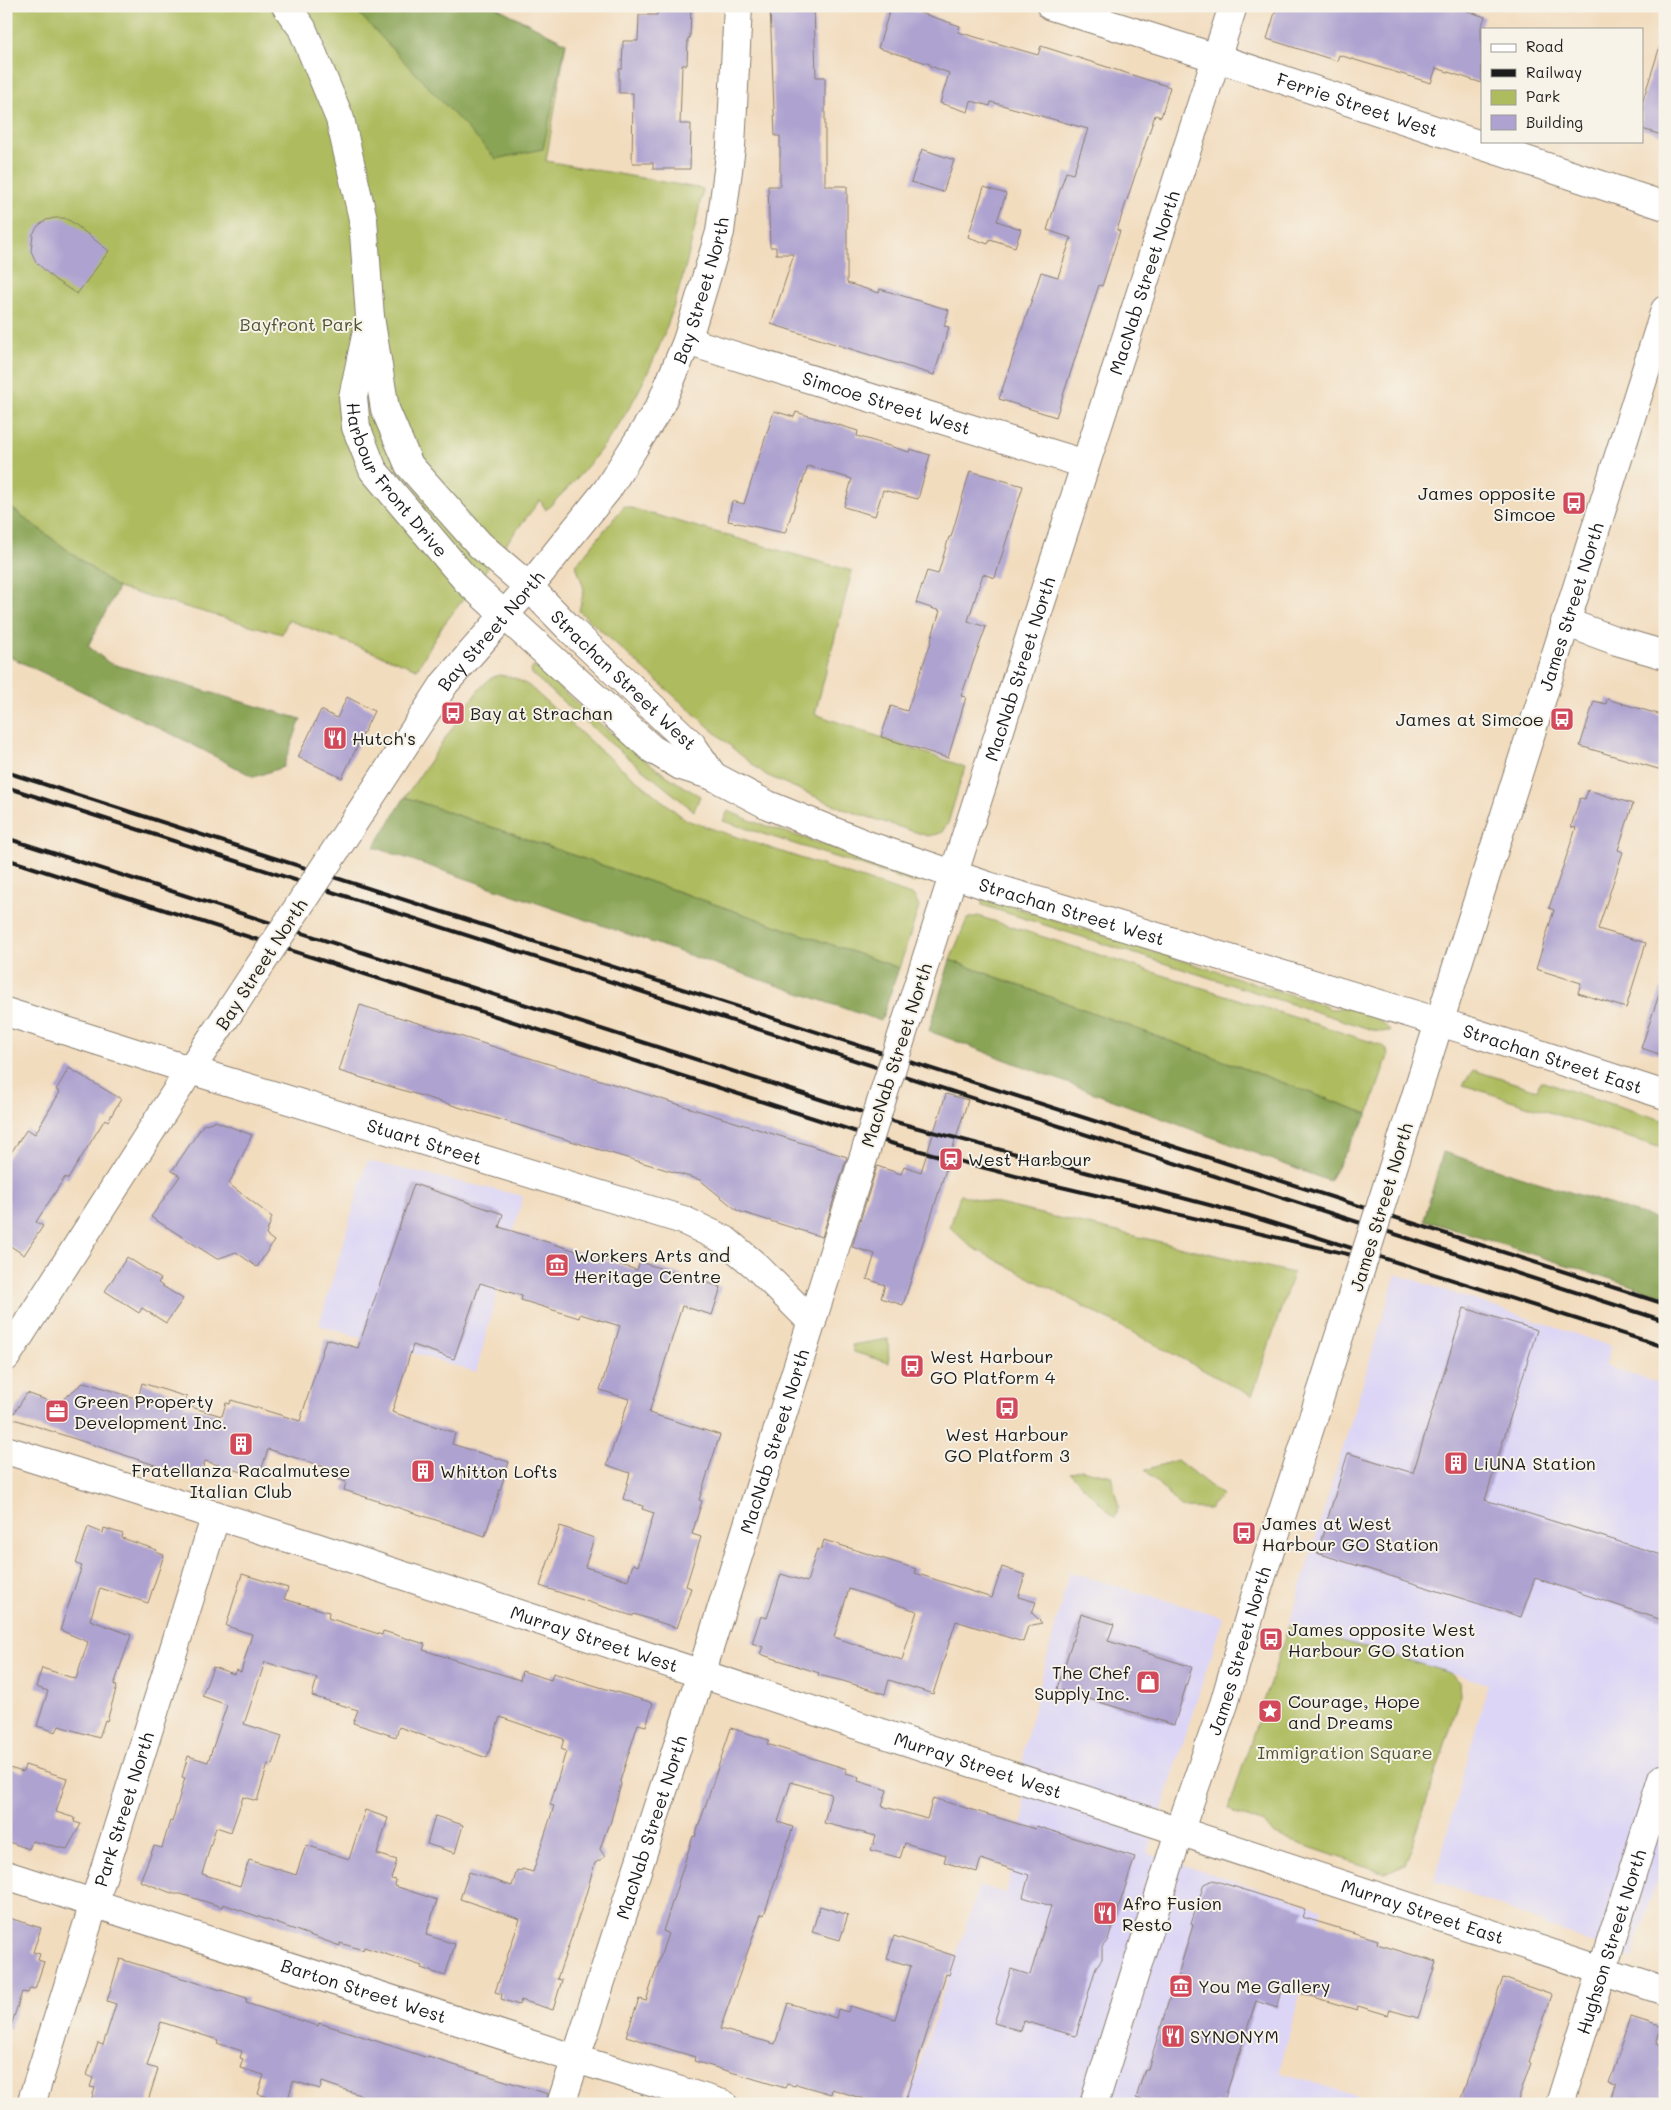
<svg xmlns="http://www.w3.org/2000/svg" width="1671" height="2110" viewBox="0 0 1671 2110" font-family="Mali,sans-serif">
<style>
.built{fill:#dcd5f6}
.green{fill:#aebc5f;stroke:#656c3e}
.forest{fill:#8aa456;stroke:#536039}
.building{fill:#aea3d0;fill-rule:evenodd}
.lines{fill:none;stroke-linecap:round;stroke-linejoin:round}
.minor-casing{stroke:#877c6d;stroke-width:30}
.major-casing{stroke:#877c6d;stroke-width:30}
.minor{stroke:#fff;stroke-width:28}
.major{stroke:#fff;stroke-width:28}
.rail{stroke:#1c1c1c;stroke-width:4}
.minor-bridge-casing{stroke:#877c6d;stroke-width:30;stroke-linecap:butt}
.major-bridge-casing{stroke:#877c6d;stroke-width:30;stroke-linecap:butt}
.minor-bridge{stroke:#fff;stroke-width:28}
.major-bridge{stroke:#fff;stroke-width:28}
.labels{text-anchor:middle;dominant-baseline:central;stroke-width:4;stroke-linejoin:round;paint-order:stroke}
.street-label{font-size:18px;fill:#1c1c1c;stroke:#f7f3e8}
.park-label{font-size:18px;fill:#4f5433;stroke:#f7f3e8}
.poi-label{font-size:18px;fill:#1c1c1c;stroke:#f7f3e8;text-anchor:start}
</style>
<rect width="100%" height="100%" fill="#f7f3e8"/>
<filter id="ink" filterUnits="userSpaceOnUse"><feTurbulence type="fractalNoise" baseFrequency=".02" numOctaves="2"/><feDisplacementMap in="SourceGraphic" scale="10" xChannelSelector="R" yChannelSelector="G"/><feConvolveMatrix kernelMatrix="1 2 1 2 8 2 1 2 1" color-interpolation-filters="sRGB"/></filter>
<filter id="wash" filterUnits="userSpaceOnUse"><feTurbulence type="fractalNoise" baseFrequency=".0096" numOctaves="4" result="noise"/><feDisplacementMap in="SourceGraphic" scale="20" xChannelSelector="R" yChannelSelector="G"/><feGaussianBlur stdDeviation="1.12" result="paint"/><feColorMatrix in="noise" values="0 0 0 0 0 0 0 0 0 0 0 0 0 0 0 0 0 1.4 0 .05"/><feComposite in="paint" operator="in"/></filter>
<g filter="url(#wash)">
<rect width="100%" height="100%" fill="#f2dcbe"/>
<path class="built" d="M367,1161L523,1196L476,1372L319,1325Z
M1396,1274L1611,1346L1605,1366L1665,1385V1857L1632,1959L1434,1880L1488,1684L1289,1625Z
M1069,1572L1223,1617L1148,1854L1323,1909L1279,2072L1381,2104H906L979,1886L1006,1893L1024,1817L1023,1751Z"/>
<path class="green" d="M6,6H494L566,43L546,161L703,189C684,285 658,380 595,457C580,476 563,493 546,510L540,500L441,628L417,669L288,620L282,634L118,588L6,504Z
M624,506L852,571L815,714L965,767L948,823L941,833L928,836L846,810L766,775L737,752L579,611L584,589L576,565Z
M533,667L538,669C590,714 640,763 700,796L694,811L604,738L532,674L531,671Z
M500,675L515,678L529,686L601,751L686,820L914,896L919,907L899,968L405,797L477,692C484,684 489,677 500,675Z
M728,811L752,821L910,873L917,876L915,883L723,821Z
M982,897L1323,1005C1332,1013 1339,1006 1350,1007C1366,1010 1380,1018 1390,1031L1379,1032L982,905Z
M978,916L1381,1045L1387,1050L1388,1056L1368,1114L950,960L967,919Z
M1473,1070L1537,1090L1540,1081L1665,1121V1149L1463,1085Z
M960,1195L1293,1273L1252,1396L970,1246L950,1227Z
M888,1339L889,1363L854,1352L852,1345Z
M1177,1460L1222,1495L1209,1509L1182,1508L1145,1470Z
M1081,1469L1111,1476L1119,1507L1115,1518L1070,1473Z
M1289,1625L1450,1673L1460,1683L1461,1695L1410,1852L1405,1864L1385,1873L1274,1835L1266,1825L1235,1813L1229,1808Z"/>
<path class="forest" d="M352,6H494L566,43L543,149L496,159Z
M6,504L118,588L88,646L109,663L301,719L283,767L254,777L182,739L6,655Z
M405,797L899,968L881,1021L374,847Z
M950,960L1368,1114L1329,1181L929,1031Z
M1443,1152L1665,1222V1296L1424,1220Z"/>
<g id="blocks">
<path class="building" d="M657,6H691L690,38H688L687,65H682L680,124H691L690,169H653V163H632L633,93H619V69H622L623,41H638L639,15H657Z
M770,6H814L816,77H825V186H847V283L879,293L880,289L949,310L944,326L949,327L934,375L771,324L794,254H776V247H770L768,186H780V136H775Z
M891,6H900L960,26L958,32L1038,55L1041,46L1170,87L1161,117L1155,115L1117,230L1120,231L1102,286L1099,285L1056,417L999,399L1041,272L1058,277L1071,238L1047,230L1066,172L1073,174L1088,129L991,102L990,106L971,101L968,112L940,103L949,73L930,66V64L878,48Z
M1277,6H1453L1485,17L1481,27L1482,83L1436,68L1431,83L1339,55L1337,61L1267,39Z
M1660,46L1665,47V136L1642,129V103Z
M922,149L954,160L943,192L911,182Z
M984,187L1006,194L997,221L1021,229L1015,247L990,239L988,244L968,237Z
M55,218H64L72,222L109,251L77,294L55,280L36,262L31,251L33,234L38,226L46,220Z
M774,411L794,417L796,412L858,431L857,436L909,452L910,449L930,455L918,499L883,490L875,516L844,507L852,479L808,466L785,533L728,521L732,501L744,504Z
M970,471L1023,486L995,578L983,574L968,621L986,627L961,696L966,697L948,758L881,737L891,706L907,711L932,639H931L940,611L916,603L927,571L938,574L949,537H951Z
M347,697L374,711L342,778L298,757L321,710L337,718Z
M1607,699L1665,716V771L1580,746L1594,701L1606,704Z
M1588,790L1633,804L1618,850L1623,852L1598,929L1646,943L1626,1008L1578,993L1581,983L1536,969L1554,910L1549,908L1576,828L1571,827L1580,798L1585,799Z
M1661,989L1665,990V1056L1641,1048Z
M360,1005L847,1157L822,1237L738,1211L700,1180L339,1071Z
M69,1068L121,1099L108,1121L105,1119L68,1179L65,1177L36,1222L43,1226L24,1255L6,1243V1160L27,1129L35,1134L60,1092L56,1090Z
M946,1094L968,1100L903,1305L881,1298L885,1285L867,1279L875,1254L852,1247L877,1166L901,1174L904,1166L921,1172Z
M215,1121L252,1135L229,1184L272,1217L266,1235L274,1241L257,1267L236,1252L217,1259L151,1217L180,1176L172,1171L203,1125Z
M414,1184L503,1214L499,1227L637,1270L640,1262L721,1287L712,1315L682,1306L649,1413L720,1435L699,1500L702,1501L692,1534L701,1537L686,1586L691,1588L677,1628L634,1614L633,1616L601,1606L540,1586L560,1526L594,1538L585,1567L628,1580L633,1564L638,1566L654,1513L642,1509L643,1506L623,1499L630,1473L607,1465L629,1399L600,1390L620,1326L580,1314L579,1318L521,1300L522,1296L480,1283L454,1359L413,1345L392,1412L455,1433L452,1444L509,1462L485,1536L344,1490L346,1482L338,1479L340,1472L268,1449L259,1477L205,1461L200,1477L164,1468L11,1418L27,1393L57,1404L84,1382L138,1399L142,1383L187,1397L184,1405L222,1416L226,1403L230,1404L231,1400L300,1421L326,1339L358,1348Z
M127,1257L161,1279L158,1283L183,1299L166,1323L142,1308L139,1313L105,1291Z
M1464,1308L1537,1330L1485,1500L1665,1556V1621L1535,1578L1521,1617L1317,1553L1348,1453L1413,1473Z
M88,1527L103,1533L104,1528L123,1534L122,1538L157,1550L156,1552L164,1555L148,1603L100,1588L90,1620L131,1635L114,1685L117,1686L107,1721L105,1720L99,1738L59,1726L56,1732L37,1726L48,1691L36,1687L42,1668L76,1679L88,1642L60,1630L82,1566L76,1564Z
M824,1540L916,1569L915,1573L992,1598L1002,1567L1025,1575L1018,1597L1036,1602L1032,1613L1042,1623L1028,1626L1023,1642L956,1621L933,1694L889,1680L885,1694L843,1681L818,1675L819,1673L760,1654L763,1647L752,1643L761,1616L767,1618L781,1574L807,1582L817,1549L821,1550ZM849,1589L917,1611L902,1660L834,1637Z
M242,1574L288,1588L284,1599L329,1612L328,1618L382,1635L383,1631L425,1644L423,1650L520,1680L522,1671L551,1680L553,1673L653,1703L646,1726L638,1724L620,1781L621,1784L610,1824L608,1826L600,1849L605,1857L595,1863L583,1904L557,1979L562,1980L553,2010L521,2000L519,2005L501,1999L502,1994L495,1992L520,1919L460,1899L469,1872L512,1886L517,1870L521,1871L522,1869L533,1872L554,1806L550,1805L566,1751L561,1749L564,1739L500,1717L487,1758L399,1727L396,1737L353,1723L358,1710L312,1696L317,1678L265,1662L244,1724L282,1736L273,1765L268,1764L257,1801L243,1797L231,1832L216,1827L202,1874L240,1886L249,1860L296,1875L306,1845L349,1859L365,1810L388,1818L377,1854L397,1860L391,1879L396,1880L395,1886L437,1900L426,1935L455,1944L445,1976L421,1968L422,1966L364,1947L363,1950L340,1943V1946L223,1904L222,1907L181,1894H174L140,1881L154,1846L162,1848L170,1821L172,1822L185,1778L182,1777L188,1756L208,1762L227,1705L202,1696L213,1667L234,1674L236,1670L241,1672L252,1634L226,1626Z
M1081,1614L1114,1624L1108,1641L1192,1667L1174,1725L1057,1689Z
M731,1728L769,1740L767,1744L847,1769L846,1773L859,1777L858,1781L887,1790L882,1806L927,1819L933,1798L1035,1829L1036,1826L1135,1857L1108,1940L1102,1947V1959L1096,1967L1076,2036L1024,2021L1021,2031L994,2023L1011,1969L1030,1975L1051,1906L1023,1897L1029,1875L981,1859L977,1872L944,1862L946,1855L905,1843L900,1858L871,1850L876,1836L824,1823L831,1794L791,1782L778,1822L793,1827L764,1915L761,1914L720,2029L775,2044L788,2003L836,2018L838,2009L848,2012L850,2006L895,2019L911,1966L887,1959L894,1936L955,1956L949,1975L946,1974L904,2104H880L832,2089L831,2094L796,2084L795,2086L787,2084L785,2088L694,2061L695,2057L626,2036L639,1999L646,2001L668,1933L663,1931L686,1858L693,1836L695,1837Z
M25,1765L67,1778L56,1812L75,1818L74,1822L81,1824L67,1849L32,1841L29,1849L6,1841V1767L23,1772Z
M435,1816L463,1825L455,1853L427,1844Z
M1213,1880L1305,1909L1302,1917L1378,1940L1377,1944L1436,1962L1418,2018L1390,2010L1388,2015L1358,2006L1357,2010L1283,1988L1277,2008L1256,2001L1223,2104H1154L1136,2098L1145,2069H1148L1176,1977L1177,1978L1193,1925L1191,1924L1204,1884Z
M820,1906L848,1915L840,1940L812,1932Z
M6,1917L41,1928L33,1952L40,1954L38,1960L44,1962L35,1989L30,1988L28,1993L22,1992L10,2029L6,2028Z
M120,1959L247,1998L246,2003L318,2026L319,2023L346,2031L428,2058V2057L548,2094L546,2104H374L375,2100L322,2082L320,2089L293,2081L287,2103L258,2094L264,2075L240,2068L243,2059L240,2058L242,2051L217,2043L218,2040L161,2022L147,2066L158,2069L147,2104H90L95,2088L90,2087L93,2078L87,2075L98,2043L103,2045L116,2004L107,2001Z
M1503,1978L1552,1995L1529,2062L1531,2063L1517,2104H1459Z
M1631,2017L1663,2027L1657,2044L1665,2047V2055L1659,2072L1665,2074V2104H1611L1617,2086L1609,2084Z"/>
</g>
</g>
<g filter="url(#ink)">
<use href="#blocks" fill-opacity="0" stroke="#877c6d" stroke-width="1"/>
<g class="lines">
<g class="minor-casing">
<g id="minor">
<path id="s1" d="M286,6L302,28L340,119L363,219L370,317L385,409L409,465L480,545L529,587L568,627L692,745L713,776"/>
<path id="s2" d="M1051,6L1217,58L1665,206"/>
<path id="s3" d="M370,317L353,397L356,427L373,470L467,581L652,749L681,766L713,776L768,805L867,845L988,886L1469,1031L1665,1095"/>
<path id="s4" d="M687,341L1085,464"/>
<path d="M1565,622L1617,641L1665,655"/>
<path id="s5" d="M379,784L445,683L529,587L607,490L660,406L687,341L720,232L731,147L738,6"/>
<path id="s6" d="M924,966L1233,6"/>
<path id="s7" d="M6,1012L190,1070L683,1220L725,1240L756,1266L812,1322"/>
<path d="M6,1357L190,1070L228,1014"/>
<path id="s8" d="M6,1450L304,1543L1665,1991"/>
<path id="s9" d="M6,1875L576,2059L723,2104"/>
<path id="s10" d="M31,2104L216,1515"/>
<path id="s11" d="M561,2104L701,1674L827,1273"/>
<path id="s12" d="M1560,2104L1662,1779"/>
</g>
</g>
<g class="major-casing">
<g id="major">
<path id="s13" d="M1406,1127L1665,310"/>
<path id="s14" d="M1094,2104L1179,1832L1224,1704L1256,1594L1314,1415"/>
</g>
</g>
<use href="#minor" class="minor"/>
<use href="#major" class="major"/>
<path class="rail" d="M6,772L1665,1304
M6,787L1665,1321
M6,838L835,1104L903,1124L1247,1215L1665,1347
M6,859L894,1144L1027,1179L1373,1260"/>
<g class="minor-bridge-casing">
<path id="minor-bridge" d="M228,1014L379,784
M827,1273L924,966"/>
</g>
<g class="major-bridge-casing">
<path id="major-bridge" d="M1314,1415L1406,1127"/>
</g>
<use href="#minor-bridge" class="minor-bridge"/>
<use href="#major-bridge" class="major-bridge"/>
</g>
</g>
<defs>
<g id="bus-square" transform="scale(1.25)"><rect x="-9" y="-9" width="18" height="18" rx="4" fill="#d1495b" stroke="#f7f3e8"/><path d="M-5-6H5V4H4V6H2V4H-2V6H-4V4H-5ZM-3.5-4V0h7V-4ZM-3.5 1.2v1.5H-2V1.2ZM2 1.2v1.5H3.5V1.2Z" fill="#fff"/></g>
<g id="restaurant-square" transform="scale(1.25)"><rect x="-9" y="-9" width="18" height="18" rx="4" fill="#d1495b" stroke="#f7f3e8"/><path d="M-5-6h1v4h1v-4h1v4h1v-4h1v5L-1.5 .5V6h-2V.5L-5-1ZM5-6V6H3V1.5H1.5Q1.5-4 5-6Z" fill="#fff"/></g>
<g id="station-square" transform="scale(1.25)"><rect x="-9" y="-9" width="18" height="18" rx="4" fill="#d1495b" stroke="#f7f3e8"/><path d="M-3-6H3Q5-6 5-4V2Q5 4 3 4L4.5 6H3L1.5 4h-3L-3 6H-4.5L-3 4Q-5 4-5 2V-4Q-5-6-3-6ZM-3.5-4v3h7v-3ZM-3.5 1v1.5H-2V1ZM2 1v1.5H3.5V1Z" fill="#fff"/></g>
<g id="museum-square" transform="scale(1.25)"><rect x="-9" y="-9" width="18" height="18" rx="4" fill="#d1495b" stroke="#f7f3e8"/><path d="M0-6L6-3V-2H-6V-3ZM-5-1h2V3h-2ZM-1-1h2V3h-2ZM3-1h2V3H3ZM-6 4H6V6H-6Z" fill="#fff"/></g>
<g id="office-square" transform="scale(1.25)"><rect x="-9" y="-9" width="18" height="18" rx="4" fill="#d1495b" stroke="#f7f3e8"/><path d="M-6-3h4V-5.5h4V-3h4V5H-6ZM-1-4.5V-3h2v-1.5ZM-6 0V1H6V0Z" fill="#fff"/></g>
<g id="building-square" transform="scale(1.25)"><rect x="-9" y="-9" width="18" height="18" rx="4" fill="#d1495b" stroke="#f7f3e8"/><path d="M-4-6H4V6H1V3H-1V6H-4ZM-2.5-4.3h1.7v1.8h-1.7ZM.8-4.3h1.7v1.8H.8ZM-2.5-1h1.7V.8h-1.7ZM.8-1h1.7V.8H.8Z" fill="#fff"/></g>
<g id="shop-square" transform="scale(1.25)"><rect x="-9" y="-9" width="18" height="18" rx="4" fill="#d1495b" stroke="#f7f3e8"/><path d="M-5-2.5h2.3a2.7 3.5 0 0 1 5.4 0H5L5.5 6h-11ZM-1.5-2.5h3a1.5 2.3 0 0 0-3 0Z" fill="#fff"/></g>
<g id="sight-square" transform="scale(1.25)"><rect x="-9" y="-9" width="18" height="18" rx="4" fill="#d1495b" stroke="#f7f3e8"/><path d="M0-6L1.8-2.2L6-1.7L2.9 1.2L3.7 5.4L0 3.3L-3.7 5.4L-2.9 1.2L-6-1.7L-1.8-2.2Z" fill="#fff"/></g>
</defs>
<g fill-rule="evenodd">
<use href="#bus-square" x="1574" y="503"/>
<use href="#bus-square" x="453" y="713"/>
<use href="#bus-square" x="1562" y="719"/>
<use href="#restaurant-square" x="335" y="738"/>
<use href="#station-square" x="951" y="1159"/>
<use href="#museum-square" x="557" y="1265"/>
<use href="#bus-square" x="912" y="1366"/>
<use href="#bus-square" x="1007" y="1408"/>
<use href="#office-square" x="57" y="1411"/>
<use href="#building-square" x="241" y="1444"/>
<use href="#building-square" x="1456" y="1463"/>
<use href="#building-square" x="423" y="1471"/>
<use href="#bus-square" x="1244" y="1533"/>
<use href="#bus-square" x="1271" y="1639"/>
<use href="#shop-square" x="1148" y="1682"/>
<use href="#sight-square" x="1270" y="1711"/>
<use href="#restaurant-square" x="1105" y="1913"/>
<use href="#museum-square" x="1181" y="1986"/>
<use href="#restaurant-square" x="1173" y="2036"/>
</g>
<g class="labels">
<g class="street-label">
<text stroke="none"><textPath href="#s2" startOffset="322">Ferrie Street West</textPath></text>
<text stroke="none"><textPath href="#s6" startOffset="718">MacNab Street North</textPath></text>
<text stroke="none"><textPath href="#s5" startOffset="595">Bay Street North</textPath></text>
<text stroke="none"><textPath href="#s4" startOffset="209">Simcoe Street West</textPath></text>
<text stroke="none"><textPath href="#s3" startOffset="178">Harbour Front Drive</textPath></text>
<text stroke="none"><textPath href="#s13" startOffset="546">James Street North</textPath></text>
<text stroke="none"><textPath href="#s5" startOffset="190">Bay Street North</textPath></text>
<text stroke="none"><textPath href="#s6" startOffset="312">MacNab Street North</textPath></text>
<text stroke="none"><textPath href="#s1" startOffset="785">Strachan Street West</textPath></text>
<text stroke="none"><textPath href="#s3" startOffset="1005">Strachan Street West</textPath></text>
<text transform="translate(261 964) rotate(-57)">Bay Street North</text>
<text transform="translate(896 1055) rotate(-72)">MacNab Street North</text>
<text stroke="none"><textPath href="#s3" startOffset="1508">Strachan Street East</textPath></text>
<text stroke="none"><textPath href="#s7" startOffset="438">Stuart Street</textPath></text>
<text transform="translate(1381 1207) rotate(-73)">James Street North</text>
<text stroke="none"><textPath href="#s11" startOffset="696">MacNab Street North</textPath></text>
<text stroke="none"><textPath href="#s8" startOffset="618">Murray Street West</textPath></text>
<text stroke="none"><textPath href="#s14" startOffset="476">James Street North</textPath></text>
<text stroke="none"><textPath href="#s8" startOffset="1022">Murray Street West</textPath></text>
<text stroke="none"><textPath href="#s10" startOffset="309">Park Street North</textPath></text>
<text stroke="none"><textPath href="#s11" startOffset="291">MacNab Street North</textPath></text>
<text stroke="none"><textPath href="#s8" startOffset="1490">Murray Street East</textPath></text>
<text stroke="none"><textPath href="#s12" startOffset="170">Hughson Street North</textPath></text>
<text stroke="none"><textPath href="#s9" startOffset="376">Barton Street West</textPath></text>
</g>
<g class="park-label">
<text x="301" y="324">Bayfront Park</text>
<text x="1345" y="1752">Immigration Square</text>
</g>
<g class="poi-label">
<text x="1556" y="493" text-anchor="end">James opposite<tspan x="1556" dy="21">Simcoe</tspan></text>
<text x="470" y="713">Bay at Strachan</text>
<text x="1544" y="719" text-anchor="end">James at Simcoe</text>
<text x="352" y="738">Hutch's</text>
<text x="968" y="1159">West Harbour</text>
<text x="574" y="1255">Workers Arts and<tspan x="574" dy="21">Heritage Centre</tspan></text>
<text x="930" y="1356">West Harbour<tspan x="930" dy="21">GO Platform 4</tspan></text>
<text x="74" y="1401">Green Property<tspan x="74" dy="21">Development Inc.</tspan></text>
<text x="1007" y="1434" text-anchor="middle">West Harbour<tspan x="1007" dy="21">GO Platform 3</tspan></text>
<text x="1474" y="1463">LiUNA Station</text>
<text x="241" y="1470" text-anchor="middle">Fratellanza Racalmutese<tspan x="241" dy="21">Italian Club</tspan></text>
<text x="440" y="1471">Whitton Lofts</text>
<text x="1262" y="1523">James at West<tspan x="1262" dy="21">Harbour GO Station</tspan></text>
<text x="1288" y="1629">James opposite West<tspan x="1288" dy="21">Harbour GO Station</tspan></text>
<text x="1130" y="1672" text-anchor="end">The Chef<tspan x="1130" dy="21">Supply Inc.</tspan></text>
<text x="1288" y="1701">Courage, Hope<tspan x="1288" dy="21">and Dreams</tspan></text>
<text x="1122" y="1903">Afro Fusion<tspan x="1122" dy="21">Resto</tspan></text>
<text x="1198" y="1986">You Me Gallery</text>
<text x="1190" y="2036">SYNONYM</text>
</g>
</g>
<rect width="1671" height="2110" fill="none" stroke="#f7f3e8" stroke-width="25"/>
<rect x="1481" y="28" width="162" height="115" fill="#f7f3e8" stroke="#9f9d96"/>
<rect x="1491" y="44" width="25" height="8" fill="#ffffff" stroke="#9f9d96"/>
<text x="1526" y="52" font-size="15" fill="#1c1c1c">Road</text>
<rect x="1491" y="69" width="25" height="8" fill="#1c1c1c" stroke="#9f9d96"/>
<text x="1526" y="78" font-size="15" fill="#1c1c1c">Railway</text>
<rect x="1491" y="90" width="25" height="15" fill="#aebc5f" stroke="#9f9d96"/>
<text x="1526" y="102" font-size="15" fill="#1c1c1c">Park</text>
<rect x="1491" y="115" width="25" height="15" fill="#aea3d0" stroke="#9f9d96"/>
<text x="1526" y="128" font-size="15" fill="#1c1c1c">Building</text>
</svg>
